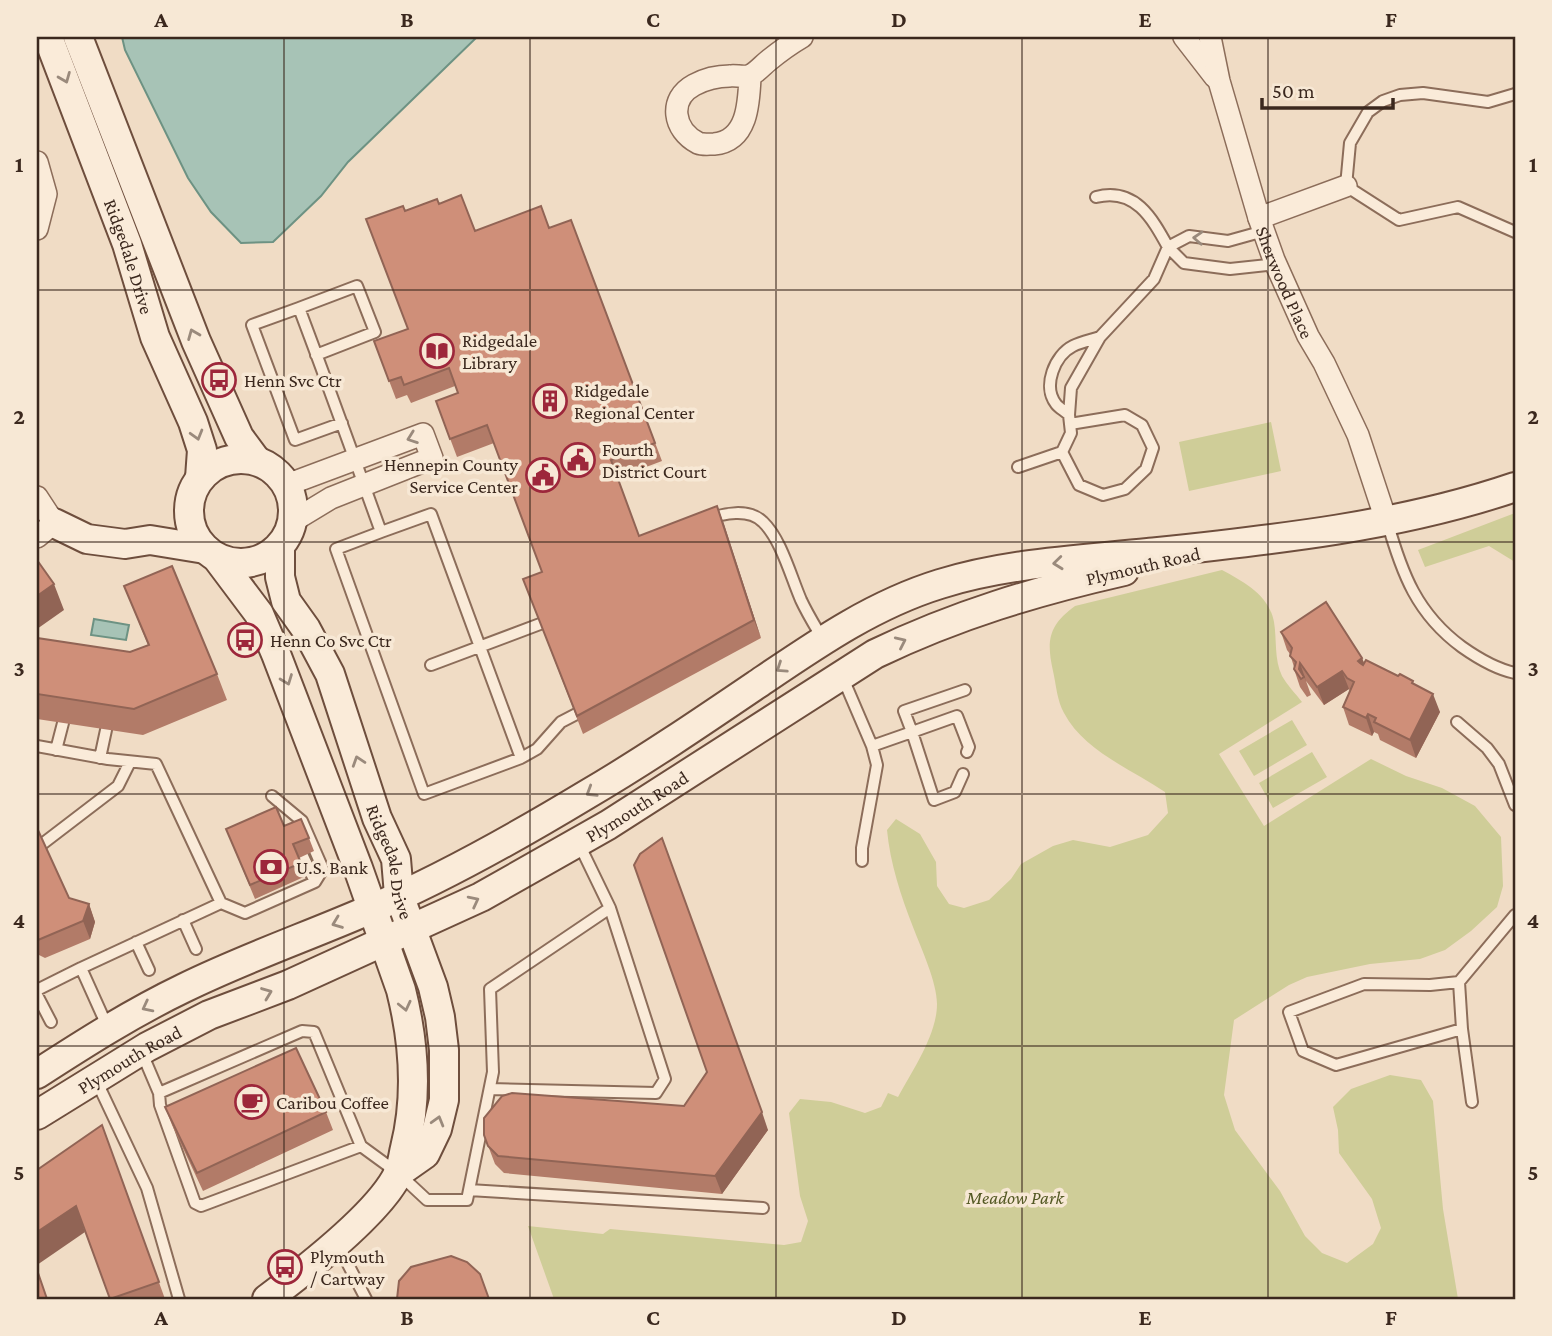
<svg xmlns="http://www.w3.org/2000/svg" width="1552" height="1336" viewBox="0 0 1552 1336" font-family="'Crimson Pro',serif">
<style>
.green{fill:#cfcd98}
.water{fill:#a7c3b6;stroke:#6d9283;stroke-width:2}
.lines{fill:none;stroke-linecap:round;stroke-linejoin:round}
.lane-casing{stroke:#8c6d5a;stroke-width:14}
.street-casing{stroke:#8c6d5a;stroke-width:24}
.secondary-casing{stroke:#6e4e3d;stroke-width:32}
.lane{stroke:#faebd9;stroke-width:10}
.street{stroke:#faebd9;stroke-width:21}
.secondary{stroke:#faebd9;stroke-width:28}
.wall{fill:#b27b68}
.shaded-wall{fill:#916455}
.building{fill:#cf8f79;stroke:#916455;stroke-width:2}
.oneway{stroke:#9a8a7c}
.grid{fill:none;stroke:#3b281e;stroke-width:2;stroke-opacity:0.55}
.labels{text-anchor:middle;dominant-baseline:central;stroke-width:7;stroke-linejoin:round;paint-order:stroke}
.street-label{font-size:19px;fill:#3b281e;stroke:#f7e8d5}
.poi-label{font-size:19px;fill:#3b281e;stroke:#f7e8d5;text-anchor:start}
.park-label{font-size:19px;font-style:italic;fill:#545924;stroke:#f7e8d5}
.neatline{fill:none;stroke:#3b281e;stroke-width:2.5}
.grid-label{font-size:23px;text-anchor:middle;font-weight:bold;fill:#3b281e}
</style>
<rect width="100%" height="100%" fill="#f0dcc5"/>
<path class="green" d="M1271,422L1281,471L1189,491L1179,442Z
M1515,513V562L1489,546L1425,567L1418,550Z
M1222,570C1244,582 1269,595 1274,622C1277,640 1274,659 1282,676C1287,685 1296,694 1302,702L1219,754L1264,826L1371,759L1406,776L1442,788L1475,806L1501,837L1503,886L1497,907L1471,931L1445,950L1420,959L1370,964L1307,977L1289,985L1234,1020L1224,1095L1235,1130L1280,1191L1305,1236L1322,1253L1347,1263L1373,1244L1381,1228L1372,1199L1339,1153L1338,1130L1333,1107L1351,1089L1390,1075L1421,1080L1433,1101L1443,1209L1458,1299H554L528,1226L603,1234L610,1229L784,1245L801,1242L808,1221L800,1196L789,1113L800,1099L831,1102L865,1113L881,1107L888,1093L898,1097C912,1071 937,1035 937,1004C937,982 921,948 913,927C901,896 890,863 887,830L896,819L920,834L936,862L937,886L949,904L964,908L989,900L1011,879L1021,864L1053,846L1073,840L1110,847L1148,835L1168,813L1165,792C1131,769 1084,751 1064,713C1057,701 1056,684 1053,671C1046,640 1049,625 1075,606Z
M1292,720L1307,745L1254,776L1239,751Z
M1312,752L1327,777L1273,808L1259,783Z"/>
<path class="water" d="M122,37H477L348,162L321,196L273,242L241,243L211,212L188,178L125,50Z
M94,619L129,625L126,640L91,635Z"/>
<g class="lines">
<g class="lane-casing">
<path id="lane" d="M1515,94L1488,102L1423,93L1400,95L1383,101L1368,112L1350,143L1346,186L1399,220L1458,207L1515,232
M1264,231L1228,241L1189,236L1168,247L1184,263L1230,269L1276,264
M299,308L357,286L375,332L316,355
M1069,415C1065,411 1059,408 1056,404C1042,386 1055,355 1073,346C1081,342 1091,340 1100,337
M342,423L295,440L252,325L299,308C327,382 354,457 381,532L336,549L424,794L521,758L431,514L381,532
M1062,452L1079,485L1103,495L1125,489L1146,469L1153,448L1142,425L1125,415L1070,424
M1018,467L1062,452L1071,433L1069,415L1071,388L1100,337L1154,279L1168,247C1152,218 1135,187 1096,197
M707,520C723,513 749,508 763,522C781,539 791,577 801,600C807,613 815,626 822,638
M1387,521C1402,574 1417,614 1462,647C1479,659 1496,669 1515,673
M431,665L540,624
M842,676L872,746L877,765L862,848V861
M965,690L904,711L912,732L957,716L969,747L967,752
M1457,722L1487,748L1499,764L1515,805
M37,746L108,759L156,764L221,903L81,968L108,1028
M872,746L912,732L934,800L955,792L963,774
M56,750L63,723
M100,758L106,730
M521,758L537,749L561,722L588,708
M37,848L118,786L130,762
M303,856L315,882
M221,903L245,913L315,882L323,869L302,821L272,796
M183,920L196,949
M136,942L149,970
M1459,982L1462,1029L1336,1065L1303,1051L1289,1012L1364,984L1430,985L1459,982L1515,915
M37,990L81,968
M37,995L51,1022
M1462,1029L1472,1102
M142,1053L159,1093L302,1031L314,1032L361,1146L398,1173L427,1200H467L493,1072L490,989L610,908L579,844
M96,1080L147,1188L179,1299
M490,1089L656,1093L665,1079L610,908
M159,1093L160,1105L195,1203L201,1206L361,1146
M469,1190L763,1208
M337,1243L366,1299"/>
</g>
<g class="street-casing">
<g id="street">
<path d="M1184,37L1215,77"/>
<path id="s1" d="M1210,37L1219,81L1259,218L1274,260L1308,336L1324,363L1358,435L1386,520"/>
<path d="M750,76C749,102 748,141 714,144C708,144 703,145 698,143C673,130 668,99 694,85C705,79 718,76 730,76C736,75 745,78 751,75C757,72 763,65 768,61C779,52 790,44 802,37"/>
<path d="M37,162L46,194L37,229"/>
<path d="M1259,218L1346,186"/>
<path d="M284,481L292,483L423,434L432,458L331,498L293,521"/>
<path d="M37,497L54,523L37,537"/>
</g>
</g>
<g class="secondary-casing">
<g id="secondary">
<path id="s2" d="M48,37L127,244L155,337L193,422L202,450L200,478"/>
<path d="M78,37L196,341L239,437L256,460"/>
<circle cx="241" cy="511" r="52"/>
<path d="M54,523L87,539L125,544L150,540L205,549"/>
<path id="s3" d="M280,547V577L286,601L306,629L330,674L377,818L396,859L399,895L433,987L440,1017L444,1050V1100L437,1129L425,1154L398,1173"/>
<path d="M217,558L259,614L276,654L358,868L401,990C414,1042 418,1096 405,1148C403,1156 402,1167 398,1174C379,1213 303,1272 267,1299"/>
<path d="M37,1074C85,1043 132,1013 184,988C245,958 309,936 371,909C444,878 518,836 586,795C644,761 700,723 756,685C815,645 872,605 940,584C1007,563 1079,560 1148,553C1271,540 1398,527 1515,487"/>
<path id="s4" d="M37,1115L147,1047L209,1015L288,985L481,897L608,825L875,654C956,615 1036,591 1124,571"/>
</g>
</g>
<use href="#lane" class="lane"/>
<use href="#street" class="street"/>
<use href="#secondary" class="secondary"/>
</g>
<path class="wall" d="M439,204L475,231L549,228L571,220L662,461L617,478L639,536L717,506L761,638L583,734L530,597L542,572L494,443L457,457L436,401L458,393L455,386L411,403L407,395L396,399L374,341L407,329L405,211Z
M124,586L217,674L227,700L143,735L37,719V638L130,652L148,645Z
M1281,632L1362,658L1364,663L1414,685L1440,712L1416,758L1380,740L1378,734L1374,732L1372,736L1349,725L1343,707L1350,691L1349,689L1324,705L1306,681L1311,695L1307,697L1300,687L1294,669V667L1290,654L1287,650Z
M284,826L309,838L314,851L299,858L306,876L255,899L226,829Z
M37,828L69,898L89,904L95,922L90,939L45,958L37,954Z
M707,1072L768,1130L722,1194L504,1173L495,1164L484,1135L684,1106Z
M165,1107L326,1112L333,1130L203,1191L172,1125Z
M102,1125L165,1299H110L85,1232Z"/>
<path class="shaded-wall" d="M717,506L724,524L761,638L754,620Z
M54,584L64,610L37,629V596Z
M1362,658L1369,676L1358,661Z
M1300,663L1306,681L1304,677L1299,669Z
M1342,671L1349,689L1324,705L1317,687Z
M1433,694L1440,712L1416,758L1410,740Z
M1368,714L1374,732L1372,736L1366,718Z
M89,904L95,922L90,939L83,921Z
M762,1112L768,1130L722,1194L715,1176Z
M76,1206L85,1232L37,1265V1232Z"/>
<path class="building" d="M461,195L475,231L541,206L549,228L571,220L655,443L611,460L639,536L717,506L754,620L577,716L523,579L542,572L487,425L450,439L436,401L458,393L449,368L404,385L401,377L389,381L374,341L408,329L366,219L403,206L405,211L437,199L439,204Z
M37,560L54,584L37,596Z
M172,566L217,674L134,709L37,694V638L130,652L149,645L124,586Z
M1326,602L1362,658L1358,661L1360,663L1363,665L1366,660L1398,676L1400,674L1413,681L1412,683L1433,694L1410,740L1374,722L1376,718L1368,714L1366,718L1343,707L1354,682L1347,678L1342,671L1317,687L1300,663L1299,669L1304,677L1301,679L1294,669L1296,662L1290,656L1292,648L1281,632Z
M276,807L284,826L301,819L309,838L293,844L301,863L250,885L226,829Z
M37,828L69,898L89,904L83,921L38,940L37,939Z
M662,838L762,1112L715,1176L498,1156L488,1146L484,1135V1118L502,1096L512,1093L684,1106L707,1072L634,865L640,854Z
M296,1048L326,1112L197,1173L165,1107Z
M102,1125L159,1282L110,1299L76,1206L37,1232V1170Z
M451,1256L467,1262L480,1274L489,1299H397L399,1281L411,1267Z
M37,1270L47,1299H37Z"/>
<defs><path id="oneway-chevron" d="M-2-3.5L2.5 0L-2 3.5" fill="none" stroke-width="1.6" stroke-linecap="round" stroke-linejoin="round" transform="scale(1.75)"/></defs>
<g class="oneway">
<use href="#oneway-chevron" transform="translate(65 78) rotate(68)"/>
<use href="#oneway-chevron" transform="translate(1198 238) rotate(-177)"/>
<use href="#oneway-chevron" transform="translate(193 334) rotate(-112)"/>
<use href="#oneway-chevron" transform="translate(197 435) rotate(74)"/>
<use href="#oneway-chevron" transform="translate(412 438) rotate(160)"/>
<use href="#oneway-chevron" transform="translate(1058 563) rotate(174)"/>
<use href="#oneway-chevron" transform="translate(901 642) rotate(-25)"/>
<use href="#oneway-chevron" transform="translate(781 668) rotate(146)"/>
<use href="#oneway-chevron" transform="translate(287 680) rotate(69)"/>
<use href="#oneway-chevron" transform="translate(358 761) rotate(-108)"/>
<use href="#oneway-chevron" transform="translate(591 792) rotate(148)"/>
<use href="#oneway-chevron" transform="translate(474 901) rotate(-27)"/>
<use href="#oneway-chevron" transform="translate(337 923) rotate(159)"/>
<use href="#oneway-chevron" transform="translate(267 993) rotate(-21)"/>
<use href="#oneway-chevron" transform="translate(405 1006) rotate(77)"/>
<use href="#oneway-chevron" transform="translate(147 1007) rotate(153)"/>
<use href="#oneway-chevron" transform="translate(438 1121) rotate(-74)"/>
</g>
<path class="grid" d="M284,37V1299M530,37V1299M776,37V1299M1022,37V1299M1268,37V1299M37,290H1515M37,542H1515M37,794H1515M37,1046H1515"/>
<defs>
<g id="library-ring" transform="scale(1.75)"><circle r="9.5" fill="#f7e8d5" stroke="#9d273b" stroke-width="1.5"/><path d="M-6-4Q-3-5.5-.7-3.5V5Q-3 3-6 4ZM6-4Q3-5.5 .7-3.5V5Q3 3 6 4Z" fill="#9d273b"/></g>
<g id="bus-ring" transform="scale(1.75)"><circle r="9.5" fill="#f7e8d5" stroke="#9d273b" stroke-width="1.5"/><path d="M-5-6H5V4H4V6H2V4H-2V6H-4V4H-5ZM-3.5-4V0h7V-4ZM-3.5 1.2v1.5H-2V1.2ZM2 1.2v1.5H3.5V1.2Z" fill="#9d273b"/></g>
<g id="building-ring" transform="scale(1.75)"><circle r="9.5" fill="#f7e8d5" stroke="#9d273b" stroke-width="1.5"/><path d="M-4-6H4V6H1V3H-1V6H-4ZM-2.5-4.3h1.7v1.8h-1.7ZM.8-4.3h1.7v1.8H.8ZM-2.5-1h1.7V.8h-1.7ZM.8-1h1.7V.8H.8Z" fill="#9d273b"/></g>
<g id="civic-ring" transform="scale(1.75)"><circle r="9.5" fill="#f7e8d5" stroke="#9d273b" stroke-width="1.5"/><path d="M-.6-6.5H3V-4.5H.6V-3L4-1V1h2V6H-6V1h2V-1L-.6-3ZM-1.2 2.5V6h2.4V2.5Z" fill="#9d273b"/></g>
<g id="bank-ring" transform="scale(1.75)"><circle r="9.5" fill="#f7e8d5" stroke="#9d273b" stroke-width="1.5"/><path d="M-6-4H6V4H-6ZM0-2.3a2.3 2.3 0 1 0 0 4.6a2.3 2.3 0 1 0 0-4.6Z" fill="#9d273b"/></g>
<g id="cafe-ring" transform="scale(1.75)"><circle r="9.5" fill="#f7e8d5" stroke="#9d273b" stroke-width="1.5"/><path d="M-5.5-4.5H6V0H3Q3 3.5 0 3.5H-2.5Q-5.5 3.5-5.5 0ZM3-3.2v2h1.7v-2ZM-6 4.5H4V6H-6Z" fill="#9d273b"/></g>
</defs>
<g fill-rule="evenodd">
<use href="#library-ring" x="437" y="351"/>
<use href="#bus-ring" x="219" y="380"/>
<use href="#building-ring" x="550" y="401"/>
<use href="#civic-ring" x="578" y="460"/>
<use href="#civic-ring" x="543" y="475"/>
<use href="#bus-ring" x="245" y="640"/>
<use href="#bank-ring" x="271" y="867"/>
<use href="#cafe-ring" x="252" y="1102"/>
<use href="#bus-ring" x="285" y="1267"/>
</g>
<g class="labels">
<g class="street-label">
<text stroke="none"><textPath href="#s2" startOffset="234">Ridgedale Drive</textPath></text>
<text stroke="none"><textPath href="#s1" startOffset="257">Sherwood Place</textPath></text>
<text transform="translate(1143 566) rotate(-13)">Plymouth Road</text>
<text stroke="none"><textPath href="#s4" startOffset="676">Plymouth Road</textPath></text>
<text stroke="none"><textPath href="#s3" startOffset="338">Ridgedale Drive</textPath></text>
<text stroke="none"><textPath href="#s4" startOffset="108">Plymouth Road</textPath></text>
</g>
<g class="poi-label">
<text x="462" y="340">Ridgedale<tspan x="462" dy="22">Library</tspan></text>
<text x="244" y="380">Henn Svc Ctr</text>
<text x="574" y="390">Ridgedale<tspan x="574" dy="22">Regional Center</tspan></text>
<text x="602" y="449">Fourth<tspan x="602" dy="22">District Court</tspan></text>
<text x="518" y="464" text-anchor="end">Hennepin County<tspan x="518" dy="22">Service Center</tspan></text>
<text x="270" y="640">Henn Co Svc Ctr</text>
<text x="296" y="867">U.S. Bank</text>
<text x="276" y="1102">Caribou Coffee</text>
<text x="310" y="1256">Plymouth<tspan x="310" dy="22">/ Cartway</tspan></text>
</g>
<g class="park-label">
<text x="1015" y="1197">Meadow Park</text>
</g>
</g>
<rect width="1552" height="1336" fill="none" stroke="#f7e8d5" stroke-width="77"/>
<path d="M1262 98v10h131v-10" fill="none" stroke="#3b281e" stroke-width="3.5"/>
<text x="1272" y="98" font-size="21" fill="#3b281e" stroke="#f7e8d5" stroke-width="5" paint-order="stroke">50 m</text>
<rect x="38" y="38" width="1476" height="1260" class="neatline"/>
<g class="grid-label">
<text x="161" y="27">A</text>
<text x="407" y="27">B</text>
<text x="653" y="27">C</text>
<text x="899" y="27">D</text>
<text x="1145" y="27">E</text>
<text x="1391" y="27">F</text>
<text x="19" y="172">1</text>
<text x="1533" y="172">1</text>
<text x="19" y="424">2</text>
<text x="1533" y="424">2</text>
<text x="19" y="676">3</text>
<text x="1533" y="676">3</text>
<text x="19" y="928">4</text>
<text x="1533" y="928">4</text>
<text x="19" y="1180">5</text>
<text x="1533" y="1180">5</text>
<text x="161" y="1325">A</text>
<text x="407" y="1325">B</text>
<text x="653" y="1325">C</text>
<text x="899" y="1325">D</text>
<text x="1145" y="1325">E</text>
<text x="1391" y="1325">F</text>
</g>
</svg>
